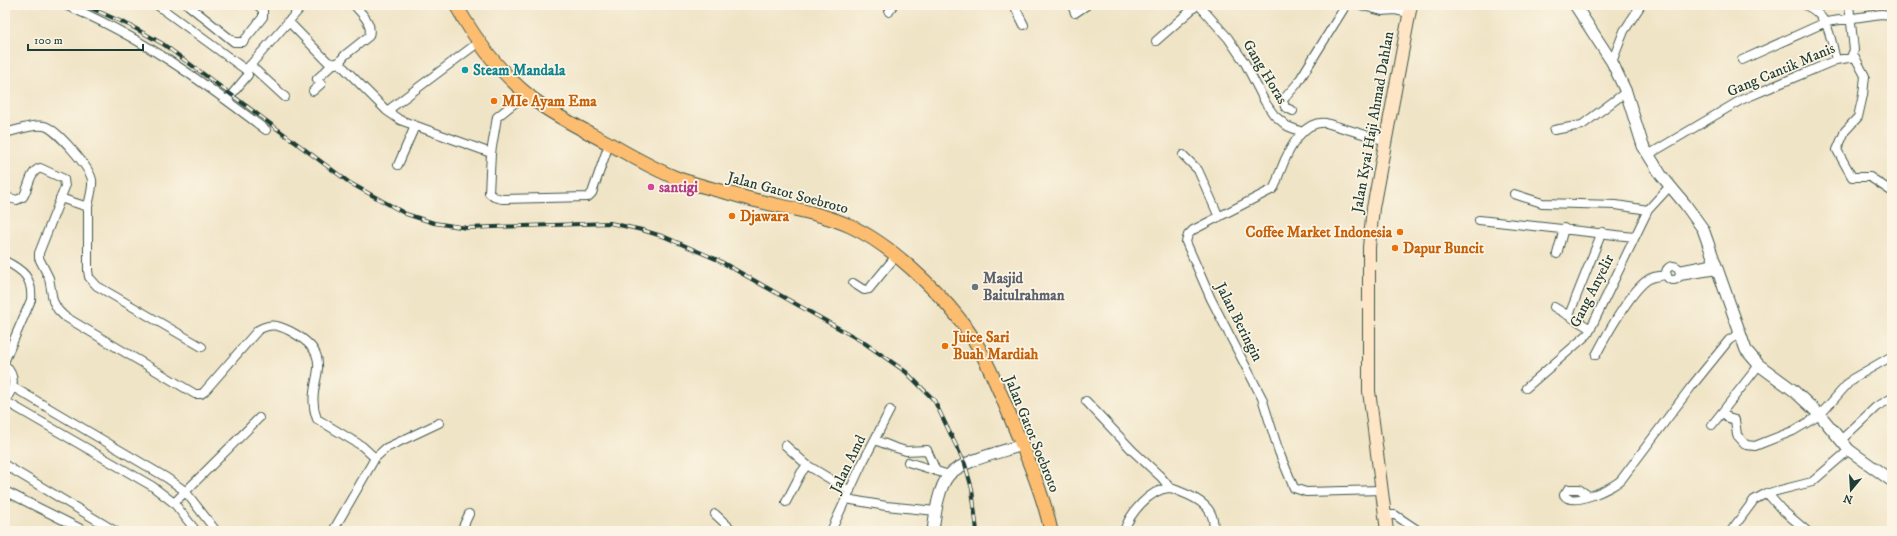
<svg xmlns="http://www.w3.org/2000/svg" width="1897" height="536" viewBox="0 0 1897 536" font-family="'IM FELL DW Pica',serif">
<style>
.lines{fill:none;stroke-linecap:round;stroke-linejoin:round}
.minor-casing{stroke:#3e564a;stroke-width:10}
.tertiary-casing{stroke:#3e564a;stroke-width:13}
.secondary-casing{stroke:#3e564a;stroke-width:14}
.primary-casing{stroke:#3e564a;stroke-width:15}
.minor{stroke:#fff;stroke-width:8}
.tertiary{stroke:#fff;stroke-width:11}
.secondary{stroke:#fee5c5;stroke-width:12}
.primary{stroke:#fcbd6f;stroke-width:13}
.rail-casing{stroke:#1f3d34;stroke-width:4}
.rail{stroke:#fcf5e5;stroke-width:2.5;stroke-dasharray:8;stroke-linecap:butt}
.culture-dot{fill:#0f9aa8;stroke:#fcf5e5;stroke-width:1.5}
.food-dot{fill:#e8710a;stroke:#fcf5e5;stroke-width:1.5}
.hotel-dot{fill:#d1479c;stroke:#fcf5e5;stroke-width:1.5}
.worship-dot{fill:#6b7280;stroke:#fcf5e5;stroke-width:1.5}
.labels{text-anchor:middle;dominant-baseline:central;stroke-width:3.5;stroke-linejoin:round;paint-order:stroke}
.culture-label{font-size:15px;font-weight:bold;fill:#0d838f;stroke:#fcf5e5;text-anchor:start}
.street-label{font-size:15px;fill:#1f3d34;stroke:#fcf5e5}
.food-label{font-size:15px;font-weight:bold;fill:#c56008;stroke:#fcf5e5;text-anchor:start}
.hotel-label{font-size:15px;font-weight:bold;fill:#b23c85;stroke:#fcf5e5;text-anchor:start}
.worship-label{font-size:15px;font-weight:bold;fill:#5b616d;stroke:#fcf5e5;text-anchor:start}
</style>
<rect width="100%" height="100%" fill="#fcf5e5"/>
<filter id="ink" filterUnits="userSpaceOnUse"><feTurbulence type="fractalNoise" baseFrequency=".025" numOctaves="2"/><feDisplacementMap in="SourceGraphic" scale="8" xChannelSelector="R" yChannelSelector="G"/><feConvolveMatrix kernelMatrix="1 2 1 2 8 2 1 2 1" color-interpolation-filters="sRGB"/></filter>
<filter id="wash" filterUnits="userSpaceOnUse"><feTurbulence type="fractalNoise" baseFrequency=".012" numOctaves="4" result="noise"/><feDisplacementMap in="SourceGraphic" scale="16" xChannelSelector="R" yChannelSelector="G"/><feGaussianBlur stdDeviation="0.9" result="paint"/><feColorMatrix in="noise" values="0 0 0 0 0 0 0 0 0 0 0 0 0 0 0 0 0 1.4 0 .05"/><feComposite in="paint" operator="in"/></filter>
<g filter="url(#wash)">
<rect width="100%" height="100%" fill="#f0e4c6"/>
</g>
<g filter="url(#ink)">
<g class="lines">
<g class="minor-casing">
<path id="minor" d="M65,5C139,35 203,82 266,130
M157,5L246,70L248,75L227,100
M188,5L234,42H243L263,17V10L257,5
M1014,5L1024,25
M1072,5L1075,13L1087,5
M1199,5L1228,38L1245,63L1265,102L1274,115L1287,126L1302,132
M1360,5L1382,11L1395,10L1409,13
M1805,5C1830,16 1830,37 1836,60
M1849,5L1854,50L1851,57
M889,12L893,5
M288,21L328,62L336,64L340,61L345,55L369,36C373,23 362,14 354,5
M1156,41L1197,5
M1742,60L1826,22L1881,14L1892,15
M340,61L342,66L387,111L400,120L491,153
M1612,62L1624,31L1641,5
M250,65L285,97
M246,70L303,5
M313,91L321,84L317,79L332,65
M526,94L497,117L491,153L489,193L494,197L502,199L588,197L592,193L609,144
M387,111L479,42
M1293,111L1285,107L1283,100L1297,84L1346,5
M1554,130L1582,125L1626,92
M5,133C17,130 32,124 44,126C56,128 90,168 92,180C93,189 89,199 88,207
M1183,155L1198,170L1219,217
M1648,155L1741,100L1836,60L1855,57L1865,76L1863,95L1858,117L1845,131L1837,150L1852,177H1870L1891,191
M398,165L415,126
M1514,194L1542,203L1616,205L1648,210
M5,197L17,200L23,197C29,188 29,172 40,168L64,179L65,187L39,253V258L49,278L53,301L58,310L64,316L195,394H201L204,392L258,330C271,323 278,325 290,331C343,359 302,380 317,419L362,446L375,458
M60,198L88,207V270L89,277L97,286L202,347
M1479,220L1634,237
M1557,254L1564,228
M5,261C23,270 33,278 31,300L5,360
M1666 273a7 7 0 1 1 14 0a7 7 0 1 1-14 0Z
M1679,270L1715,263
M1680,276L1717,270
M853,283L864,290L869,289L896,256
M1554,307L1591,329
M1569,315L1602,232
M1596,355C1606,336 1630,293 1646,281C1652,276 1659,276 1667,275
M5,365C16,376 15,389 5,400
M13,387L167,478L185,491L216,531
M1526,388L1588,334L1648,210L1670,186
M5,401L152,486L174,503L196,531
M1086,401L1133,451L1161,477L1170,488
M1723,411L1728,418L1735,420L1737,435L1746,445L1755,446L1793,431L1820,415L1852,379L1892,356
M1712,425L1759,365
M875,440L893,447L906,451L927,450L936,471
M1841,440L1876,407L1892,398
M785,445L807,465
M908,462L949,475
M5,465L115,531
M1382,490L1306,492L1294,488L1279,452L1262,398L1211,299L1186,242L1188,235L1193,230L1273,189C1277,184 1277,178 1280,172C1287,153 1302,120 1326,123L1386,141
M5,491L85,531
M1767,493L1781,509L1807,531
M1589,496L1579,489H1568L1564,495C1572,508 1612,488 1621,480L1691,387L1729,340L1739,334
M846,499L886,506L936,511
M786,502L801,473L807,465L850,491
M174,503L259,418
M715,514L733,531
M1385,515H1395L1419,531
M333,531L375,458L386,448L439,423
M461,531L469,514
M831,531L862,464L890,410
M1124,531C1130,513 1149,490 1169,488C1173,488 1178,491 1181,492C1199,499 1217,509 1213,531
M1731,531L1754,500L1765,494L1812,482L1849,450"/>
</g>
<g class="tertiary-casing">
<path id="tertiary" d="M1575,5L1612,62L1626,92L1643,146L1661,175L1685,204L1703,229L1746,350L1759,365L1793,390L1820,415L1849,450L1892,481
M933,531C935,515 938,488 949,475C963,460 1002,452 1022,445"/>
</g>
<g class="secondary-casing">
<path id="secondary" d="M1387,531L1369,391V247L1373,208L1411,5"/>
</g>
<g class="primary-casing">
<path id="primary" d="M456,5C478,45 506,81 544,107C565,121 588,132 610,144C631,156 652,168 674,177C695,185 718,190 739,196C776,207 814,210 850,226C896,247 956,306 980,350C994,376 1005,404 1016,431C1030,463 1044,497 1051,531"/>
</g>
<use href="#minor" class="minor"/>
<use href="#tertiary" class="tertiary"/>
<use href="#secondary" class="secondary"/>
<use href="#primary" class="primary"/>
<g class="rail-casing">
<path id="rail" d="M84,5L131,26L163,44L350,183L406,214L434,223L467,228L610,223L642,230L665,237L718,260L863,342L906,372L934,400L965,464L972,489L977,531"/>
</g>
<use href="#rail" class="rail"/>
</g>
</g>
<circle class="culture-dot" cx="465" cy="70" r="4"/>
<g class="food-dot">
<circle cx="494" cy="101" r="4"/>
<circle cx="732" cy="216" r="4"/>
<circle cx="1400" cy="232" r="4"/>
<circle cx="1395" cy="248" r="4"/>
<circle cx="945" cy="346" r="4"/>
</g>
<circle class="hotel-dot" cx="651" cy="187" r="4"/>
<circle class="worship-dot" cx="975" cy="287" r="4"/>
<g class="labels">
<g class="culture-label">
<text x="473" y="70">Steam Mandala</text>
</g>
<g class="street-label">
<text transform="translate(1781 70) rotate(-23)">Gang Cantik Manis</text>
<text transform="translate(1265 72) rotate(59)">Gang Horas</text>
<text transform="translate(1373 122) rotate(-80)">Jalan Kyai Haji Ahmad Dahlan</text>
<text transform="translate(788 193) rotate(15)">Jalan Gatot Soebroto</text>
<text transform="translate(1592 291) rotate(-63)">Gang Anyelir</text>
<text transform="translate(1239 322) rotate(63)">Jalan Beringin</text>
<text transform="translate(1032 434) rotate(68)">Jalan Gatot Soebroto</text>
<text transform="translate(848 464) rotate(-64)">Jalan Amd</text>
</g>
<g class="food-label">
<text x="502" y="101">MIe Ayam Ema</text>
<text x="740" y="216">Djawara</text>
<text x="1392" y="232" text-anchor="end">Coffee Market Indonesia</text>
<text x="1403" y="248">Dapur Buncit</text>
<text x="953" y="337">Juice Sari<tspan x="953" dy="17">Buah Mardiah</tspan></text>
</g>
<g class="hotel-label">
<text x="659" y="187">santigi</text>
</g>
<g class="worship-label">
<text x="983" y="278">Masjid<tspan x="983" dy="17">Baitulrahman</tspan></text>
</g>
</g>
<rect width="1897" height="536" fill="none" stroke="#fcf5e5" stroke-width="20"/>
<g transform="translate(1851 490) rotate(198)" stroke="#fcf5e5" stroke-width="3" paint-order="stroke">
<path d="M0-3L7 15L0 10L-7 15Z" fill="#1f3d34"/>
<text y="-6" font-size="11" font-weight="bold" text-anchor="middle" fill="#1f3d34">N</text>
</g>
<path d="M28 44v6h115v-6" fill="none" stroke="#1f3d34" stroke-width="2"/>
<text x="34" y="44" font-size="12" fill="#1f3d34" stroke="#fcf5e5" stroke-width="3" paint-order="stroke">100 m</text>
</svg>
